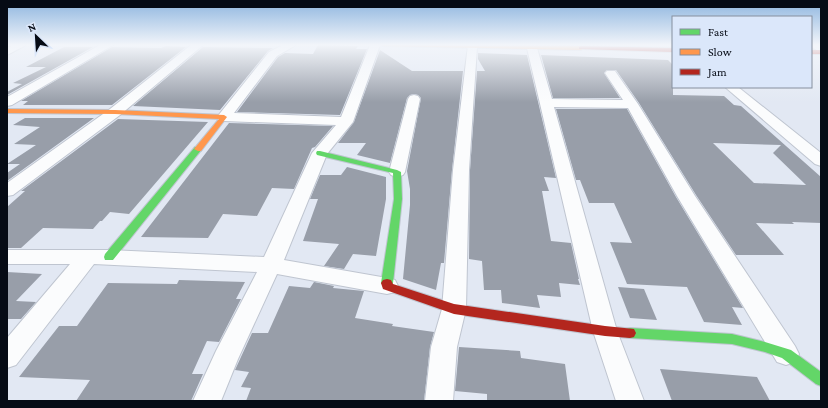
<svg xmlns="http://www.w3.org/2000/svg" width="828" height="408" viewBox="0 0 828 408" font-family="'Crimson Pro',serif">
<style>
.building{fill:#989ea9;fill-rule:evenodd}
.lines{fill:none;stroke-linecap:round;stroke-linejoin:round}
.street-casing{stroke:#bfc5d0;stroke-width:2}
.fast-casing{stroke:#bfc5d0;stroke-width:2}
.slow-casing{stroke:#bfc5d0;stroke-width:2}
.jam-casing{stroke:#bfc5d0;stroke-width:2}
.street{fill:#fbfcfd;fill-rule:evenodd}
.fast{fill:#63d668;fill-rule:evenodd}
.slow{fill:#ff974d;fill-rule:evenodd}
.jam{fill:#b3261e;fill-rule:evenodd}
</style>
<rect width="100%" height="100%" fill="#e2e8f3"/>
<path class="building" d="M318,45L358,46L356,49H367L340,115L237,112L278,57L285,53L313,54Z
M166,46L186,47L112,105H23L28,101H21L112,47L161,48Z
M64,47H93L7,95V92L22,84L13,83L46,67H26Z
M203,47L273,48L268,51L220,110L133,106Z
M380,50L412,71H463L452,170L444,263H441L436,290L403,279L410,205V189L407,171L421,98L418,95L414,94L410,95L407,98L390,163L357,155L366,143H338L354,122Z
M478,53L527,55L556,178L544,177L549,191H542L551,241L571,243L579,279H578L580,285L559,283L561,297L537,295L540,308L502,303L501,290H484L482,261L469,259L470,170L477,71H485L478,59Z
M541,55L668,60L673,65V95L724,96L734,105L741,106L821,177V223L792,222L794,224L756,223L784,255H736L696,195L639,103L616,70H607L604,73L620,98H553ZM713,143L781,145L773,153L806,185L754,183Z
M556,109H627L676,197L743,308L732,307L742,325L704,322L687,287L627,284L610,242L632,243L614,203H589L580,180H576Z
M25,118H94L7,181V173L20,164H7L36,145L14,144L40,127L13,125Z
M118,119L208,122L129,214L110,212L102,221H100L93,229L43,228L21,248H7V207L25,191H21Z
M229,123L333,126L315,147L312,148L294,189L272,188L257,216L223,214L208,238L141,237Z
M347,167L386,177V199L376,256L353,254L344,269L324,266L339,244L303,241L318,199H310L320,175H341Z
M7,272L42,274L16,301L36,302L21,319H7Z
M179,280L245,282L236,299H241L219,342L207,341L206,343L192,374H203L191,401H76L90,380L19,377L59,326H77L108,283L177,284Z
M314,282L334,286L333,288L364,291L355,318L393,324L392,326L434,332L430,347L424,401H246L251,388L241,387L249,372L235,370L252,333H268L289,286L310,288Z
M618,287L644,289L657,320L630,318Z
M459,347L520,351L521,358L565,364L570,401H487V394L455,391Z
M660,369L757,377L770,401H672Z"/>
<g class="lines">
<g class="street-casing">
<path id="street" d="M13,45H26L7,55V48Z
M100,45H113L12,105L7,106V97Z
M191,45H203L120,115L13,195L7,196V183L110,109Z
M283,45H296L277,56L234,113L341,117L370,45H380L353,122L327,154L284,260L387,278L395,280L398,286L395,292L387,294L277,274L238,359L221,401H193L216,351L257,272L94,264L16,365L7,368V338L70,264H7V250H109L264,257L312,153L336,125L224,121L219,120L217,117L269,52Z
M468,45H476L477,47L469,170L466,309L457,347L453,401H425L431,347L442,309L453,170Z
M811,45H821V52L811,47Z
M528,46H536L537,48L552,99L623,100L605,73L607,71H615L638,104L695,196L795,346L799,354L795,362L786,365L777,362L677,196L628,108L554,107L617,331L644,401H616L593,331L527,48Z
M725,87H738L821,153V166L815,164Z
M414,95L418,96L420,99L405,172L403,175L397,177L391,175L389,172L408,99L410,96Z"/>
</g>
<g class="fast-casing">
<path id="fast" d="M195,147H201L202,149L113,260H105L104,257L105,254Z
M317,151H320L397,170L401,172L402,199L393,283L391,286L387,287L383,286L381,283L394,199L393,173L317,155L316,153Z
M630,328L732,334L765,342L791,350L821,372V386L816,384L782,358L765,352L732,344L630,338L626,337L624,333L626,329Z"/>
</g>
<g class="slow-casing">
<path id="slow" d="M381,45L581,46L584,48L581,50L383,46Z
M7,109L115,110L224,115L227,117L201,151H198L194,149L219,119L115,114L7,113Z"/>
</g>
<g class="jam-casing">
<path id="jam" d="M581,46L673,48V52L579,49V47Z
M811,50H821V54H811Z
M387,279L391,280L393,284L454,304L605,326L634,329L636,333L634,337L630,338L605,336L454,314L383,289L381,283L383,280Z"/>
</g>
<use href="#street" class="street"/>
<use href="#fast" class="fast"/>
<use href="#slow" class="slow"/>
<use href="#jam" class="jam"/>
</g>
<linearGradient id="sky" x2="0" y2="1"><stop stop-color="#8db5df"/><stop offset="0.44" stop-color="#f2f5fa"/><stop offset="1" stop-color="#f2f5fa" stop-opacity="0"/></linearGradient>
<rect width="828" height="102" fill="url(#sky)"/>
<rect width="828" height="408" fill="none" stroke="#060b15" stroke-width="16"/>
<rect x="672" y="16" width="140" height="72" fill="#dbe7fa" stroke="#868f9e"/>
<rect x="680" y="29" width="20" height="6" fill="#63d668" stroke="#868f9e"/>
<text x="708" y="36" font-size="12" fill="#060b15">Fast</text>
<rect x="680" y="49" width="20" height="6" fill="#ff974d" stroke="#868f9e"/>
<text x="708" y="56" font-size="12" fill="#060b15">Slow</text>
<rect x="680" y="69" width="20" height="6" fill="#b3261e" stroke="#868f9e"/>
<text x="708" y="76" font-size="12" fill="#060b15">Jam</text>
<g transform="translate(36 36) rotate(335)" stroke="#dbe7fa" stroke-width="3" paint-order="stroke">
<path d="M0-3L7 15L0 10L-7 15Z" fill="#060b15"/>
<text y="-6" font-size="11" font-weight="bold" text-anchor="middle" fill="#060b15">N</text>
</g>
</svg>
